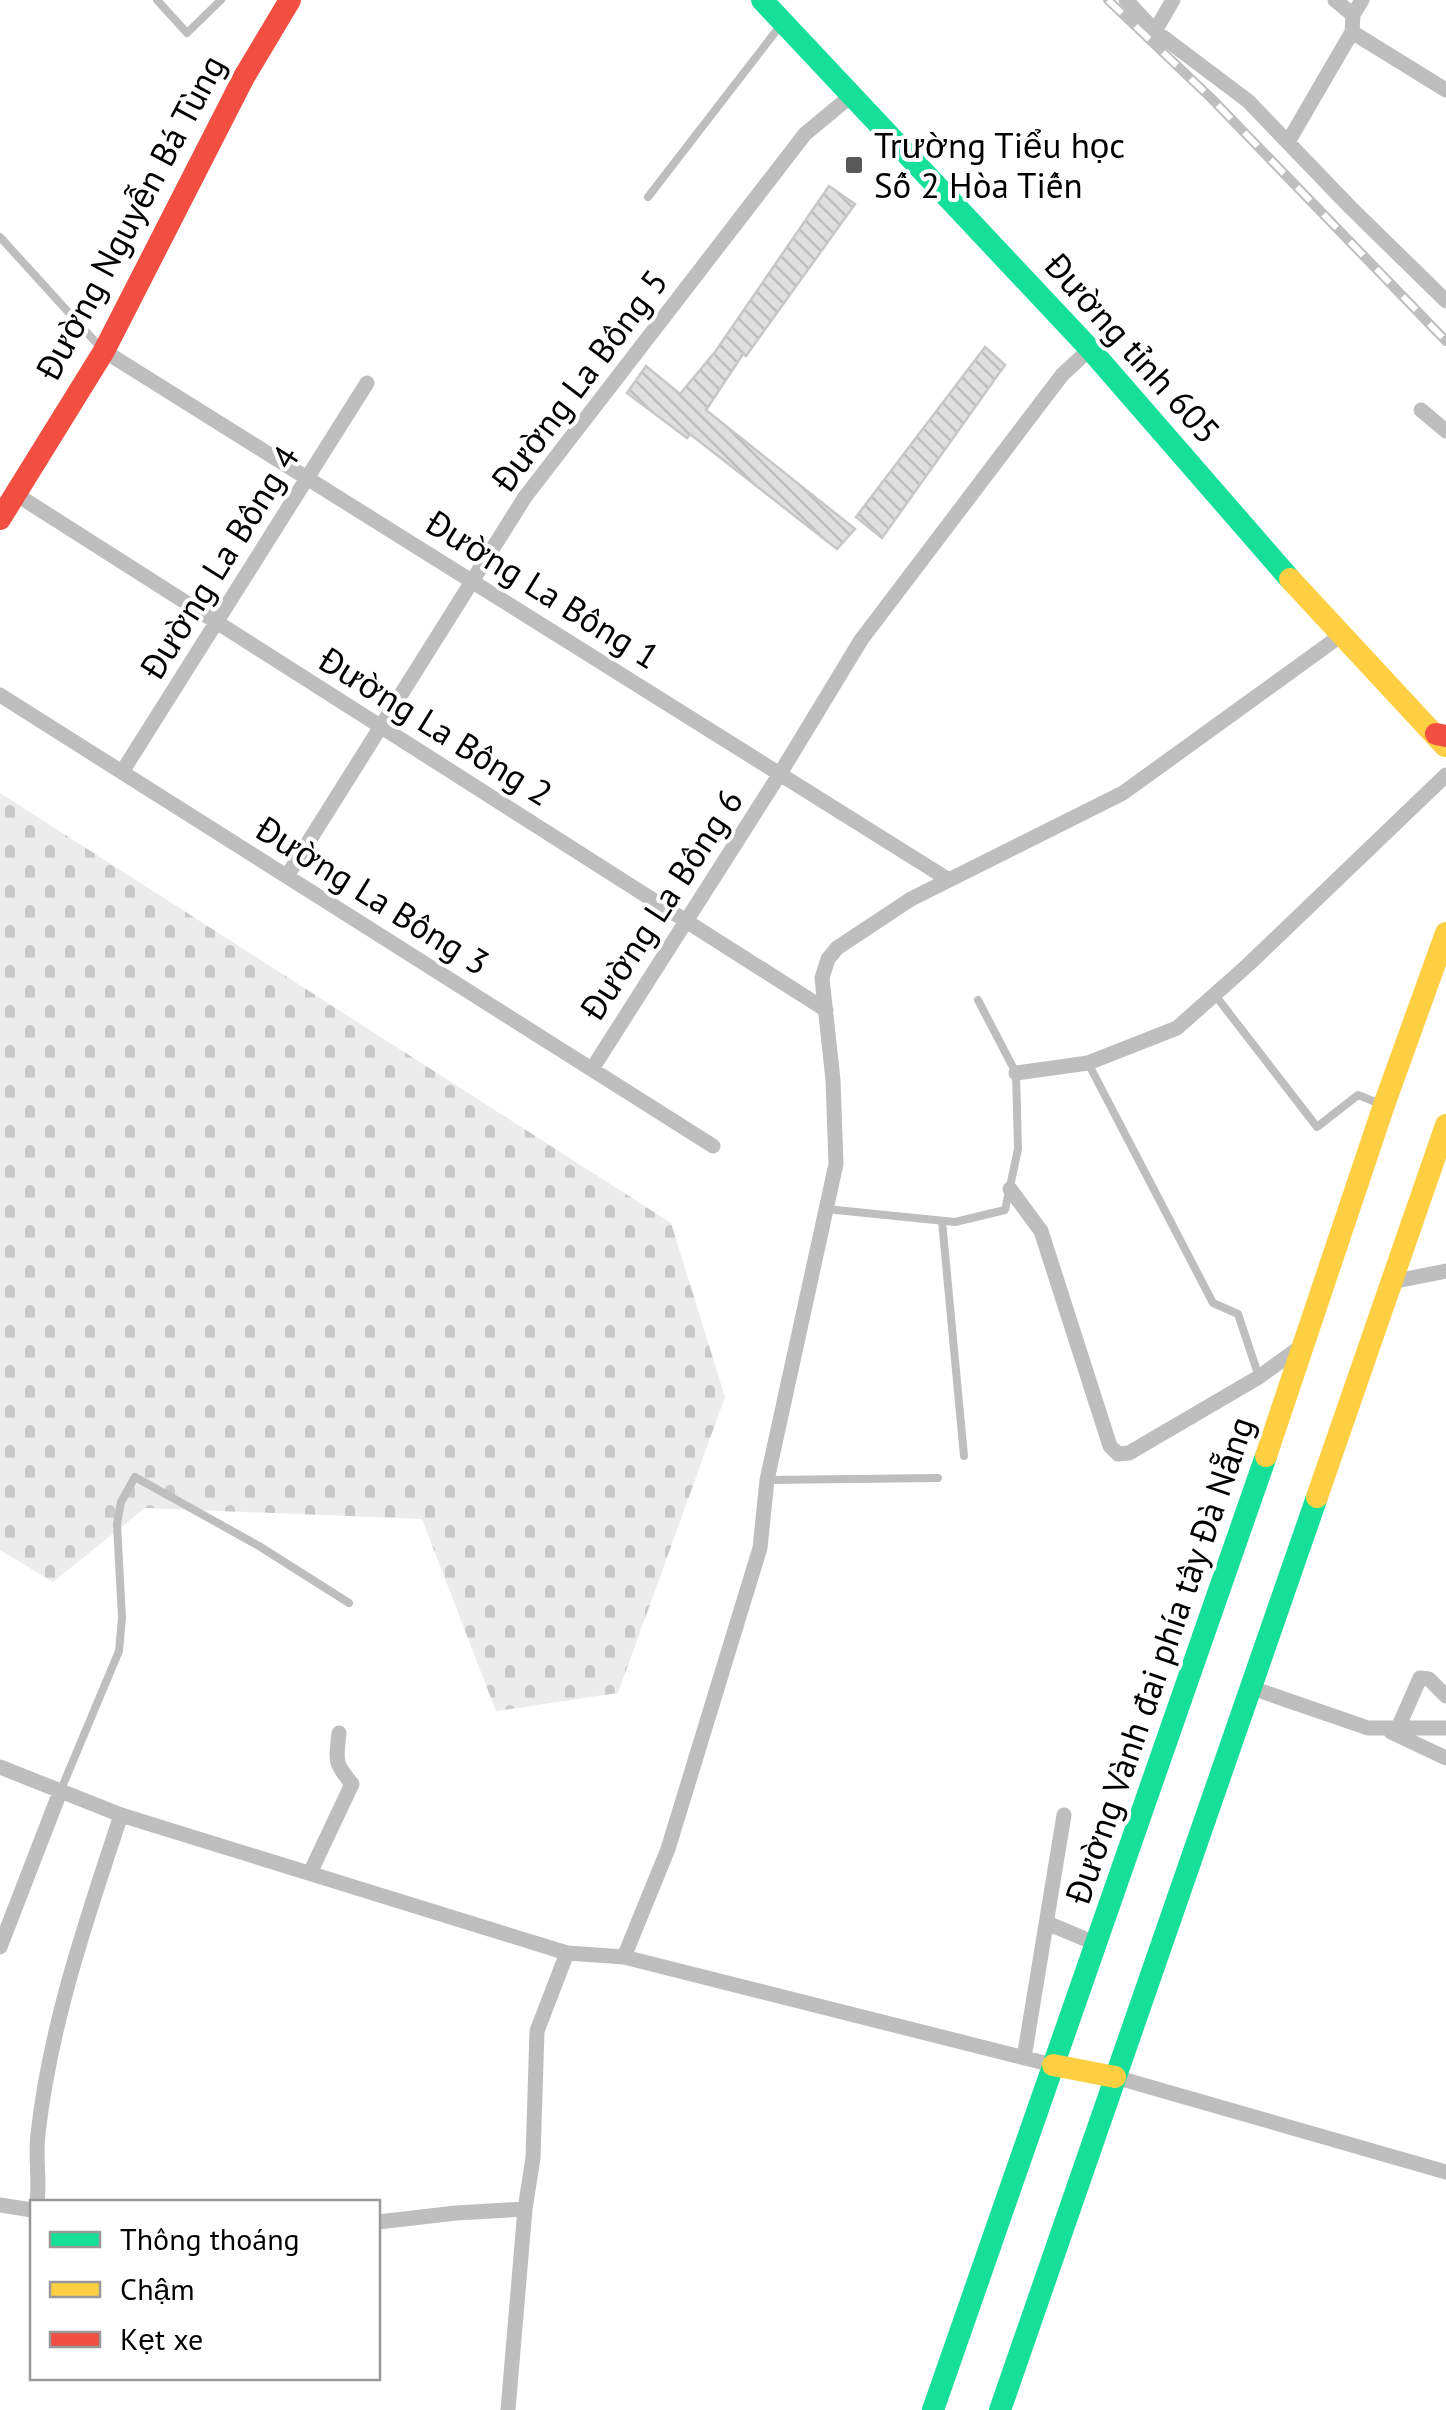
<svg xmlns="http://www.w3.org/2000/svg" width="1446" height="2410" viewBox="0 0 1446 2410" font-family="'PT Sans',sans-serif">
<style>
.cemetery{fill:url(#cemetery-stones)}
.building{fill:url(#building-back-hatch);stroke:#c7c7c7;stroke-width:2.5}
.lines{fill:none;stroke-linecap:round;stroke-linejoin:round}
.lane{stroke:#bebebe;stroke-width:8}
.street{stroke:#bebebe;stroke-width:15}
.fast{stroke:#16e098;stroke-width:22}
.slow{stroke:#ffcf43;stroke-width:22}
.jam{stroke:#f24e42;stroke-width:22}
.rail-casing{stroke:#bebebe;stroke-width:10}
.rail{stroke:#fff;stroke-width:6;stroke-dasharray:19;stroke-linecap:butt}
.poi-dot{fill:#595959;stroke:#fff;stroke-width:4}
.labels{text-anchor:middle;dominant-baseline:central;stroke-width:8;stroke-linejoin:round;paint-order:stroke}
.poi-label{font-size:35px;fill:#000;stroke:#fff;text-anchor:start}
.street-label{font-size:35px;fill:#000;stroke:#fff}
</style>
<defs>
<pattern id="cemetery-stones" width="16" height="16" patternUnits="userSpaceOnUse" patternTransform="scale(2.5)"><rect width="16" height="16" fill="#ececec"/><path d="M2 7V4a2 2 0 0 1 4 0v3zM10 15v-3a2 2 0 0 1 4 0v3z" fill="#c9c9c9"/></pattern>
<pattern id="building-back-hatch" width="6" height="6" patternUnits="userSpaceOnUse" patternTransform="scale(2.5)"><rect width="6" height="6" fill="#dfdfdf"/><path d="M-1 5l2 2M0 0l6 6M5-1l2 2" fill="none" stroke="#bebebe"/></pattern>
</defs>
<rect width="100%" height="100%" fill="#fff"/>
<path class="cemetery" d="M0,793L671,1223L725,1397L618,1693L496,1711L422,1519L145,1508L53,1582L0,1550Z"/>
<path class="building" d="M829,186L855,204L746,356L743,354L706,410L855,529L837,549L690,434L687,438L627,393L646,366L680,394L715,352Z
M985,347L1005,365L882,538L856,517Z"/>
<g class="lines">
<path class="lane" d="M157,0L187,33L221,0
M648,197L780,26
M0,237L101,348
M1215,995L1317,1127L1358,1095L1378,1103
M1088,1063L1213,1303L1238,1314L1259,1377
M826,1209L955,1222L1005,1210L1018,1149L1016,1073L978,1000
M942,1221L964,1456
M767,1480L938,1478
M60,1792L119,1651L122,1618L117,1524L121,1502L135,1477L259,1546L349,1603"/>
<path class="street" d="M1126,0L1155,31L1248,101L1350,207L1446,301
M1335,0L1353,15
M1362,0L1353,15L1352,32L1446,90
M1155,31L1173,0
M1288,142L1352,32
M104,351L949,880
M1421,410L1446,431
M14,493L826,1010
M0,695L713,1146
M122,772L367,383
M287,876L525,497L805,134L852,95
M592,1069L781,772L861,640L1062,375L1090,349
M1016,1073L1088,1063L1177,1028L1249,964L1446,775
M1010,1189L1041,1231L1110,1446L1118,1454L1129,1453L1259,1377L1303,1345
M1391,1282L1446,1271
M1252,1688L1368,1728H1446
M1398,1728L1420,1678L1429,1679L1446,1696
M1391,1732L1446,1758
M0,1767L121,1815L567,1953L624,1957L1053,2065
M310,1873L352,1784C334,1762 336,1762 339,1733
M1047,1923L1097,1944
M0,1947L60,1792
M624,1957L668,1849L760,1548L767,1480L836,1164L833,1080L822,978L828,959L837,948L911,899L1123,793L1340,636
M1024,2058L1064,1815
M1115,2077L1446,2172
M37,2202C40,2180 35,2156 38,2134C50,2025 87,1918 121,1815
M0,2205L32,2210
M378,2222L456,2213L525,2209L533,2158L537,2031L567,1953
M508,2410L525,2209"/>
<path class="fast" d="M762,0L1090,349L1290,579
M933,2410L1266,1456
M1000,2410L1317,1497"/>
<path class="slow" d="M1290,579L1445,746
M1266,1456L1384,1105L1446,933
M1317,1497L1446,1125
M1053,2065L1115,2077"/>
<path class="jam" d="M0,519L104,351L244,77L290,0
M1436,734L1446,736"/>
<g class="rail-casing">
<path id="rail" d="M1108,0L1211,98L1446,341"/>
</g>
<use href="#rail" class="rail"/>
</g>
<rect class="poi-dot" x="844" y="155" width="20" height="20" rx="5"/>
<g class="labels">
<g class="poi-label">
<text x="874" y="145">Trường Tiểu học<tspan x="874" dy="40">Số 2 Hòa Tiến</tspan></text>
</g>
<g class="street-label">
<text transform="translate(130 217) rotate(-62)">Đường Nguyễn Bá Tùng</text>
<text transform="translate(1133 348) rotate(48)">Đường tỉnh 605</text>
<text transform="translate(579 380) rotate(-53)">Đường La Bông 5</text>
<text transform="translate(219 562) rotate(-58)">Đường La Bông 4</text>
<text transform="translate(543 589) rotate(32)">Đường La Bông 1</text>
<text transform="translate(436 726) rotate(32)">Đường La Bông 2</text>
<text transform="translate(373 895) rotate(32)">Đường La Bông 3</text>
<text transform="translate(661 904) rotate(-57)">Đường La Bông 6</text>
<text transform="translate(1159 1660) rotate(-71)">Đường Vành đai phía tây Đà Nẵng</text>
</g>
</g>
<rect x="30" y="2200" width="350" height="180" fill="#ffffff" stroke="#999999" stroke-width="2.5"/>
<rect x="50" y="2232" width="50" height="15" fill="#16e098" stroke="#999999" stroke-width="2.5"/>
<text x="120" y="2250" font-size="30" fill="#000000">Thông thoáng</text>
<rect x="50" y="2282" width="50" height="15" fill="#ffcf43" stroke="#999999" stroke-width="2.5"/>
<text x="120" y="2300" font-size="30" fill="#000000">Chậm</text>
<rect x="50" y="2332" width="50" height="15" fill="#f24e42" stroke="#999999" stroke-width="2.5"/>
<text x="120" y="2350" font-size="30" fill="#000000">Kẹt xe</text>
</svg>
